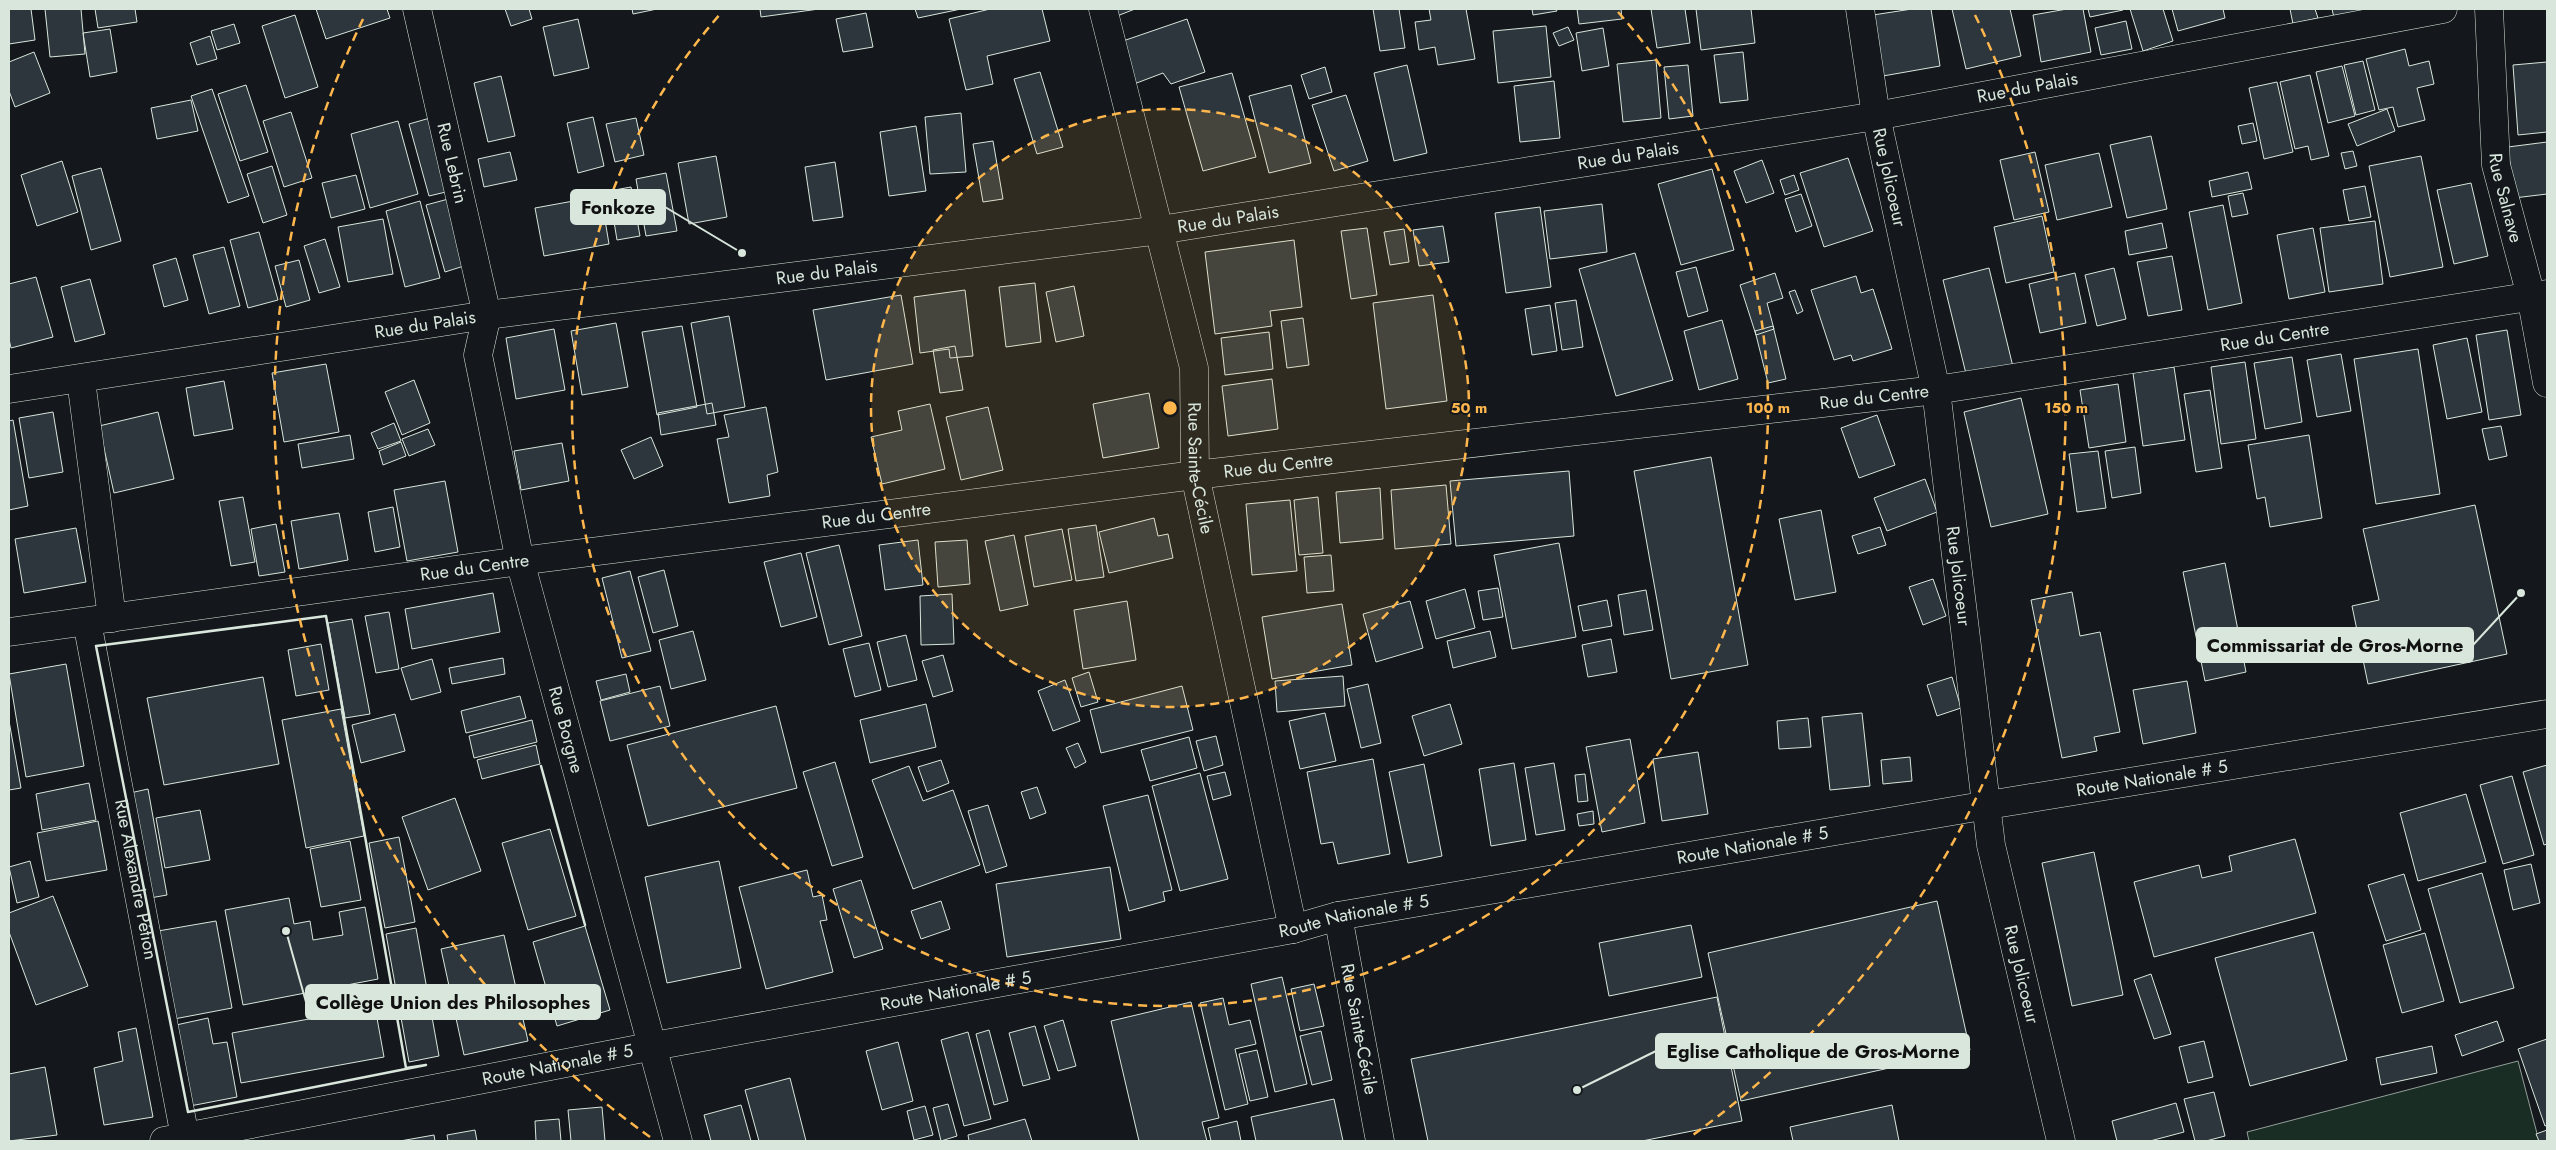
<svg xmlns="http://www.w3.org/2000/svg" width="2556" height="1150" viewBox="0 0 2556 1150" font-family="Jost,sans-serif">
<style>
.green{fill:#1a2d24;stroke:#939e99}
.building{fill:#2c363c;stroke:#d8e6dc}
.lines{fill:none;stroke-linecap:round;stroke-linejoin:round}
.minor-casing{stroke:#d8e6dc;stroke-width:29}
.major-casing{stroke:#d8e6dc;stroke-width:29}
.minor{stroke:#14181c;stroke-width:28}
.major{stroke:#14181c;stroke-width:28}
.wall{stroke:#d8e6dc;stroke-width:2.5}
.ring{fill:none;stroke:#ffb74d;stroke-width:2.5;stroke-dasharray:9 6}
.labels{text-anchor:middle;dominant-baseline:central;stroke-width:4;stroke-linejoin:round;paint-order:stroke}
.street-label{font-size:18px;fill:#d8e6dc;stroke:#14181c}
.centre{fill:#ffb74d;stroke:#14181c;stroke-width:2.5}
.ring-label{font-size:15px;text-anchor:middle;font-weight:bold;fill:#ffb74d;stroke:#14181c;stroke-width:4;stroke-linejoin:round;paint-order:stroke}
.leader{fill:none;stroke:#d8e6dc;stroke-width:2}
.callout-dot{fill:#d8e6dc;stroke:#14181c;stroke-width:2}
.callout{fill:#d8e6dc;stroke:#d8e6dc;stroke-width:2}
.callout-label{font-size:19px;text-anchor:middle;font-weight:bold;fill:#111}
</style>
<rect width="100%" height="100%" fill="#14181c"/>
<path class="green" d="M2518,1061L2539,1141H2249L2247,1132Z"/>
<path class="building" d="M9,9H31L35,40L9,44Z
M45,9H81L85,54L50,57Z
M95,9H135L137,22L98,28Z
M316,9H387L390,18L326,39Z
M505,9H529L532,19L511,26Z
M632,9H657L633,14Z
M760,9H819L761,17Z
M915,9H961L918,18Z
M990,9H1042L1050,41L987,56L993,84L966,90L949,19Z
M1114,9H1135L1117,16Z
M1373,9H1399L1405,48L1380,51Z
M1429,9H1466L1475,59L1438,65L1435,47L1419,50L1415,22L1431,20Z
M1532,9H1556L1557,11L1533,15Z
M1577,9H1621L1622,19L1579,24Z
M1651,9H1685L1690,43L1657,48Z
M1696,9H1751L1755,43L1701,50Z
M1912,9H1931L1940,66L1883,76L1873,15Z
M1952,9H2010L2021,56L1966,69Z
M2067,9H2083L2091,52L2041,62L2033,15Z
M2088,9H2123V10L2090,17Z
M2130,9H2163L2173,41L2143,51Z
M2172,9H2223L2225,18L2178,31Z
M2290,9H2315L2318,18L2293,24Z
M2332,9H2376L2335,22Z
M866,13L873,47L843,52L836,19Z
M295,15L318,87L285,98L262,26Z
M578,19L589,68L554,76L543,27Z
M1187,19L1205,72L1171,84L1163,73L1134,84L1120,42Z
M2126,21L2132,49L2101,55L2095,28Z
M234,24L240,43L217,50L211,31Z
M1546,26L1551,77L1498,83L1493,31Z
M1568,27L1574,40L1559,46L1553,33Z
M1603,28L1609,66L1582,71L1576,33Z
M110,29L117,72L90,77L83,33Z
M210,36L217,59L197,65L190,43Z
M2405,49L2409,66L2429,61L2434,84L2417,88L2425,120L2398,127L2393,107L2379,110L2366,59Z
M34,52L50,93L15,107L9,91V62Z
M1743,52L1748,100L1720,103L1714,55Z
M1656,60L1661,118L1623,122L1617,64Z
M2363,61L2375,110L2356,115L2344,65Z
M2547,62V132L2518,135L2513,65Z
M1407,65L1427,153L1394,161L1374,73Z
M1688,65L1693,116L1669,119L1664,67Z
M2342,66L2355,116L2328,123L2316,72Z
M1325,67L1332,92L1309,99L1301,75Z
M1040,72L1063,147L1037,154L1014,79Z
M1232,73L1256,157L1203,171L1179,87Z
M2310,75L2329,156L2311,160L2308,146L2295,149L2280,82Z
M501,76L515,136L488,142L474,83Z
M1554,81L1560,138L1520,142L1514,86Z
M2277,82L2293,152L2264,159L2249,88Z
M246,85L268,152L240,161L218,94Z
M1291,85L1311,163L1269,173L1249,96Z
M212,89L249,196L228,203L191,96Z
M1346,95L1368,161L1334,171L1312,105Z
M191,100L198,131L157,139L151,108Z
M2387,109L2395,131L2357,146L2348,124Z
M291,112L312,178L284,187L263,121Z
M961,113L966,172L930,174L925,117Z
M593,117L604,166L578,173L567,123Z
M430,118L450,191L429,196L409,124Z
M636,118L644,155L615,162L606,124Z
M398,121L418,194L370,208L351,134Z
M2253,123L2257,141L2242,144L2238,126Z
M916,126L926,191L889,196L880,132Z
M2151,136L2167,209L2127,218L2110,145Z
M993,141L1003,199L983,202L973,144Z
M2547,142V194L2514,198L2508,147Z
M2353,151L2357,166L2345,169L2341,153Z
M510,152L517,180L484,187L478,159Z
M2035,152L2049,212L2014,220L2000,160Z
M2099,153L2112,207L2057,220L2045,165Z
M716,156L727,217L689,224L678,163Z
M2421,156L2443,267L2390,277L2369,166Z
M1848,158L1873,231L1824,247L1800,173Z
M1762,160L1774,193L1746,203L1734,171Z
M62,161L78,212L37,226L21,175Z
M835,162L843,217L813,221L805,167Z
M272,166L287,215L263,223L247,174Z
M101,168L121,241L91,250L72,176Z
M1712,169L1734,250L1681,265L1658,184Z
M2248,172L2252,189L2212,197L2209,181Z
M666,173L677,231L646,236L636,179Z
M356,175L365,209L331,218L322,183Z
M1794,175L1799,190L1785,195L1780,180Z
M2471,183L2488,256L2454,264L2437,190Z
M2365,186L2371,217L2349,221L2343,190Z
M631,187L640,236L617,240L609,191Z
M2243,193L2248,214L2232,217L2228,196Z
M1801,194L1812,226L1796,232L1785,199Z
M601,196L609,244L544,256L535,208Z
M452,198L470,264L445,272L426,205Z
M420,201L440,278L405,287L386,211Z
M1602,204L1607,252L1550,259L1544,211Z
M2223,205L2242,303L2208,310L2189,212Z
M1540,207L1551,287L1506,293L1495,213Z
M2042,216L2054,272L2006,283L1994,227Z
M383,219L393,274L348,282L338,227Z
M2375,221L2383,284L2329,292L2320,228Z
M2162,223L2167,248L2129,255L2125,231Z
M1443,226L1449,262L1419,266L1413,230Z
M1367,228L1377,295L1351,299L1341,231Z
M2313,228L2325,292L2289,299L2277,235Z
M1404,229L1409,262L1390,265L1384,232Z
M259,232L278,300L248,308L230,240Z
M325,239L340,287L319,293L304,246Z
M1294,240L1302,307L1270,311L1272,326L1215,334L1205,252Z
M224,247L240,306L209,314L193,255Z
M1635,253L1673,380L1616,396L1579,269Z
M2172,256L2182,310L2148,316L2137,262Z
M176,258L188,300L164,307L153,265Z
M299,260L310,300L286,307L275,266Z
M1696,267L1708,311L1688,317L1676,272Z
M1989,268L2014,371L1968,382L1943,280Z
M2114,268L2126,319L2097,326L2085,275Z
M1775,273L1783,298L1767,303L1774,329L1756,335L1740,285Z
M2075,273L2086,323L2040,333L2029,284Z
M1856,276L1861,293L1873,289L1892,349L1853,361L1851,355L1834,360L1811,290Z
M36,277L53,337L11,348L9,339V284Z
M90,279L105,334L75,342L61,287Z
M1035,283L1041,342L1006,347L999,287Z
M1074,286L1084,336L1056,342L1046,292Z
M965,290L973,356L950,358L949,349L920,353L914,297Z
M1795,290L1803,311L1797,314L1789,292Z
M901,295L913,364L826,380L813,310Z
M1433,295L1447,401L1386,409L1373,303Z
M1576,300L1583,347L1562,350L1555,303Z
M1550,305L1557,351L1532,355L1525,309Z
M729,316L745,407L707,414L691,323Z
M1303,318L1309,365L1287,368L1281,321Z
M1722,320L1738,379L1699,390L1684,331Z
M616,323L628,387L582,395L571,331Z
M682,326L697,407L657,415L642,332Z
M1773,326L1786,379L1768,383L1755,331Z
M554,329L565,390L516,399L506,338Z
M2507,330L2521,415L2489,420L2476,335Z
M1269,332L1273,369L1225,375L1221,338Z
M2467,338L2482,412L2447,419L2433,345Z
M955,346L963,390L940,393L933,350Z
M2418,349L2440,494L2376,504L2354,359Z
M2341,354L2351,411L2317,417L2307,360Z
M2292,357L2302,422L2265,429L2254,363Z
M2245,362L2256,439L2221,444L2211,367Z
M326,364L339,432L284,442L272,373Z
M2174,367L2185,440L2143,446L2133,373Z
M1272,379L1278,429L1228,436L1222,386Z
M414,380L430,423L402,435L385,392Z
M224,381L233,429L194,436L186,388Z
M2118,384L2126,442L2089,448L2080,390Z
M2210,390L2222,468L2196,472L2184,394Z
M1149,393L1159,448L1103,458L1093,404Z
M2021,398L2048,514L1991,527L1964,412Z
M712,403L716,425L661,435L658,413Z
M930,404L945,469L882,484L871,437L902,430L898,411Z
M766,407L778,472L767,475L770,496L729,503L717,439L729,437L724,415Z
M988,407L1003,470L961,480L946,417Z
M53,412L63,472L29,478L19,418Z
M158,412L174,479L114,493L99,426Z
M1877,415L1895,465L1859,478L1841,428Z
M13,420L28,506L9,510V421Z
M394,423L401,441L378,449L371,433Z
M2501,426L2507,456L2489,460L2482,429Z
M428,429L435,445L409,456L402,439Z
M350,435L354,459L302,468L298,444Z
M2309,435L2322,518L2270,527L2265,497L2257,499L2248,445Z
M651,437L663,466L634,479L621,450Z
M401,442L406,456L383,465L379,451Z
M562,443L569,481L521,490L514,451Z
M2135,447L2141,493L2112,498L2105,451Z
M2098,451L2106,508L2077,512L2069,454Z
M1711,457L1748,665L1671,679L1634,471Z
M1569,471L1574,536L1456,546L1450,481Z
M1925,479L1937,512L1887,531L1874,498Z
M445,481L458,552L407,561L394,490Z
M1446,485L1451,544L1395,549L1391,490Z
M1380,488L1383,539L1340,543L1336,492Z
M243,497L255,562L231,566L219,501Z
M1318,497L1323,553L1299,555L1294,500Z
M1290,500L1297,571L1252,575L1246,504Z
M2475,505L2507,654L2368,684L2352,606L2379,600L2363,529Z
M393,507L400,547L375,552L368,512Z
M1821,510L1836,592L1795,600L1779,519Z
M339,513L348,560L299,569L291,521Z
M1154,518L1158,536L1168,534L1173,558L1109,573L1099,532Z
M276,524L285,572L259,576L251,529Z
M1096,525L1104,577L1076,581L1068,529Z
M1880,527L1886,545L1858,554L1852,536Z
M76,528L86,582L24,593L15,539Z
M1062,529L1072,580L1034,587L1025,536Z
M1014,535L1028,605L1000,611L985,541Z
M918,540L923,585L885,590L879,545Z
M967,540L970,584L938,587L935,542Z
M1559,543L1576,637L1512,649L1494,555Z
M839,545L862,636L829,645L806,553Z
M801,553L817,617L781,627L764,562Z
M1331,555L1334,591L1307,593L1304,557Z
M2225,563L2246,672L2205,681L2183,572Z
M664,570L678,626L653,633L638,577Z
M630,571L651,651L622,658L602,578Z
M1933,579L1946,616L1923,625L1909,587Z
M1498,588L1503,617L1483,620L1478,591Z
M1465,589L1475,628L1436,639L1426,601Z
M1646,590L1653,630L1624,635L1618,595Z
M2072,592L2080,636L2100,632L2120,732L2094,737L2097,751L2062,758L2031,600Z
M493,593L500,632L412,649L405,609Z
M952,594L954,644L921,645L920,596Z
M1607,600L1612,626L1583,631L1578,606Z
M1127,601L1136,660L1083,669L1074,610Z
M1410,601L1423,648L1376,662L1363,614Z
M1342,604L1352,665L1272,679L1262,617Z
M389,612L399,669L376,673L365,616Z
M352,619L370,714L345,718L328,623Z
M693,631L706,680L671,689L659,640Z
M1490,631L1496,657L1453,668L1447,641Z
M906,635L917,680L888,687L877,642Z
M1611,639L1617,672L1588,677L1582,645Z
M869,643L881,690L855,697L843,649Z
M321,644L329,690L296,696L288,650Z
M943,655L953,691L933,697L922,661Z
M503,658L505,674L452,684L449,668Z
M432,659L441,692L411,700L401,668Z
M66,664L84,766L26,777L9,674Z
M1089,672L1098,702L1081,707L1072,678Z
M626,674L630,692L601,700L596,681Z
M1343,676L1345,706L1277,712L1275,681Z
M263,677L279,764L164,785L147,698Z
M1952,677L1961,708L1937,716L1927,685Z
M1065,680L1080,721L1053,731L1038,691Z
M2187,681L2196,733L2143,744L2133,690Z
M1368,684L1381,743L1361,748L1347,689Z
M660,686L670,726L610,741L600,701Z
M1182,686L1193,730L1101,753L1090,710Z
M520,696L526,718L466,733L461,711Z
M926,704L936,747L870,763L860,720Z
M1450,704L1462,744L1424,756L1412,716Z
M776,706L797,788L648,826L627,745Z
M341,709L364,836L306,848L282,720Z
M1325,713L1336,761L1300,769L1289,721Z
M1862,713L1870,786L1830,790L1822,717Z
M395,714L405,751L361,763L352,725Z
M1808,718L1811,747L1779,749L1777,721Z
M532,720L537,742L474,758L469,736Z
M9,721L21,788L9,790Z
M1216,736L1223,765L1204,771L1196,741Z
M1189,737L1197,768L1150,781L1141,750Z
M1630,739L1645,823L1602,832L1586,747Z
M1078,743L1086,762L1075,768L1066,748Z
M536,745L540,764L482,779L477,760Z
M1698,752L1708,814L1662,821L1653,759Z
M1910,757L1912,781L1883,784L1881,760Z
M1373,759L1390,854L1338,864L1333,842L1321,844L1307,772Z
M941,760L949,783L927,792L918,767Z
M835,762L863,857L832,866L803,772Z
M1514,763L1526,840L1491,846L1479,769Z
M1554,763L1565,830L1536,835L1525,768Z
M1424,764L1442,856L1408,863L1389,772Z
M2547,765V844L2544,845L2523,772Z
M909,766L923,801L953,790L980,865L913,889L872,780Z
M1225,772L1231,795L1213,800L1207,776Z
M1200,773L1228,879L1180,891L1152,786Z
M1585,774L1588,801L1578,802L1575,775Z
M2512,776L2534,855L2503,864L2480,785Z
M89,783L96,820L42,830L36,794Z
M1037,787L1046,813L1030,819L1021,792Z
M148,789L167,895L150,898L130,793Z
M2466,794L2486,862L2418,881L2400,813Z
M1148,795L1172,890L1163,892L1165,901L1129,911L1103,806Z
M455,798L481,871L428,890L402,817Z
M988,805L1007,866L986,873L968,811Z
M200,810L210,860L165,868L156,818Z
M1593,811L1594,824L1579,826L1577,814Z
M98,821L107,870L46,881L37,833Z
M550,829L576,916L528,930L502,843Z
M399,837L415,922L385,928L369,843Z
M2295,839L2316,913L2154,957L2134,882L2199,865L2202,878L2232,871L2229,856Z
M350,841L361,900L321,907L310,849Z
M2094,852L2123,995L2072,1006L2042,863Z
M30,861L39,897L17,903L9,867Z
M719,861L741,968L667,983L645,877Z
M2531,864L2540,903L2513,910L2504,870Z
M1110,867L1121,939L1007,957L996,884Z
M807,870L813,897L822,895L827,920L820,921L833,972L766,989L739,887Z
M2482,873L2514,988L2460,1003L2428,889Z
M2404,874L2421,930L2386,941L2368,885Z
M861,880L883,949L854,958L833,889Z
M53,896L88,986L36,1005L9,932V913Z
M289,898L294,924L310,921L313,940L343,935L339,912L365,907L378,979L243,1005L225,910Z
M941,901L950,929L921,939L911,911Z
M1937,901L1970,1050L1741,1101L1708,953Z
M216,921L232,1008L174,1019L158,931Z
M1691,925L1702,977L1609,996L1599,943Z
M585,926L610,1010L557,1026L533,942Z
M416,928L439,1056L409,1062L386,934Z
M2313,932L2347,1060L2250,1086L2215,958Z
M2425,933L2444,1001L2402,1013L2383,945Z
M504,935L528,1041L464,1055L441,949Z
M2151,974L2171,1034L2154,1039L2134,980Z
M1282,977L1307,1084L1275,1092L1251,984Z
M1314,984L1324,1026L1300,1031L1291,989Z
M1717,997L1742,1121L1642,1141H1428L1411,1059Z
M1223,998L1229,1025L1250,1020L1256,1044L1235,1049L1248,1104L1225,1110L1200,1003Z
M1191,1002L1219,1118L1202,1122L1207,1141H1139L1111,1021Z
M375,1007L384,1057L241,1083L232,1033Z
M208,1018L213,1044L227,1042L237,1097L190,1106L176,1025Z
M1063,1020L1076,1066L1058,1071L1044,1026Z
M2497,1021L2504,1041L2462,1056L2455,1035Z
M1035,1026L1050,1079L1023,1086L1009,1033Z
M136,1028L153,1117L104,1125L94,1068L123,1061L118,1032Z
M989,1030L1008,1101L994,1105L976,1034Z
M1321,1031L1332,1080L1312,1085L1300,1036Z
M968,1032L991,1119L964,1126L941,1040Z
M2547,1039V1125L2545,1126L2518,1049Z
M2204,1041L2213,1077L2188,1083L2179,1047Z
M898,1042L913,1101L882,1110L866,1051Z
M2432,1046L2437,1073L2381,1085L2376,1058Z
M1257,1050L1268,1097L1250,1101L1239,1054Z
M45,1067L57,1135L9,1141V1074Z
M790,1078L806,1141H759L745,1090Z
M2214,1092L2225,1136L2206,1141H2195L2184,1099Z
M1334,1099L1343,1141H1256L1251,1117Z
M2176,1103L2184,1132L2150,1141H2117L2112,1121Z
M948,1104L957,1136L941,1141L933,1108Z
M741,1105L751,1141H711L704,1115Z
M1892,1105L1899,1141H1793L1790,1127Z
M925,1106L933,1135L914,1140L907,1111Z
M602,1107L605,1141H571L568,1110Z
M559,1119L561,1141H536L535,1121Z
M1025,1119L1032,1141H969L968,1135Z
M1237,1121L1241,1141H1211L1208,1128Z
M475,1130L477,1141H448L447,1135Z
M2547,1130V1141H2539L2536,1134Z
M434,1135L435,1141H400Z"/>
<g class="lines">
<g class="minor-casing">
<g id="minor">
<path id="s1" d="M417,9L487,315L478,355L520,561L678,1141"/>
<path id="s2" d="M1103,9L1194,368L1195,475L1293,929"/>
<path id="s3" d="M1860,9L1876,116L1936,390L1991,845L2061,1141"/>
<path id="s4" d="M2489,9L2496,165L2531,296L2547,383"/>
<path d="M81,380L112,618"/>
<path id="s5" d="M9,389L487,315L1160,230L1876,116L2443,9"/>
<path id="s6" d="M87,622L185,1137"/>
<path id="s7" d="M9,632L520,561L1195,475L1936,390L2547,294"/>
<path id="s8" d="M1338,916L1380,1141"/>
</g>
</g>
<g class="major-casing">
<g id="major">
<path id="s9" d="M164,1141L654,1046L1293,929L1338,916L1988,805L2547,714"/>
</g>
</g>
<use href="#minor" class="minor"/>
<use href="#major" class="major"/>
<path class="wall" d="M326,616L406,1068L426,1065L188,1112L96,646Z
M541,766L585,925"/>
</g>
<circle cx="1170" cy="408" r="299" fill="#ffb74d" fill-opacity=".12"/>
<g class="ring">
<circle cx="1170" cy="408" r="299"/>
<path d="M1618 12A598 598 0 1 1 722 12"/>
<path d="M650 1137A896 896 0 0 1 365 15M1975 15A896 896 0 0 1 1690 1137"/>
</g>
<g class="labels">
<g class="street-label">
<text stroke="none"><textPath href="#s5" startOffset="2041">Rue du Palais</textPath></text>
<text stroke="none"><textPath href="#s5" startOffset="1636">Rue du Palais</textPath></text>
<text stroke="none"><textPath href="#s1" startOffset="158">Rue Lebrin</textPath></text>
<text stroke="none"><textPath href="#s3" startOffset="171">Rue Jolicoeur</textPath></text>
<text stroke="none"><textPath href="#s4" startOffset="190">Rue Salnave</textPath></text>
<text stroke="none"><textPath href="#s5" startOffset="1231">Rue du Palais</textPath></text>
<text stroke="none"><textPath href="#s5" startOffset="826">Rue du Palais</textPath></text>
<text stroke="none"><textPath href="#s5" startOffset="421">Rue du Palais</textPath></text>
<text stroke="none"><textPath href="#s7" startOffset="2285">Rue du Centre</textPath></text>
<text stroke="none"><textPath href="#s7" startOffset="1880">Rue du Centre</textPath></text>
<text stroke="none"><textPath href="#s7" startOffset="1280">Rue du Centre</textPath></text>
<text stroke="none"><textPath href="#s2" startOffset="471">Rue Sainte-Cécile</textPath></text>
<text stroke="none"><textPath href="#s7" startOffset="875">Rue du Centre</textPath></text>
<text stroke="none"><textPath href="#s7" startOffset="470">Rue du Centre</textPath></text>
<text stroke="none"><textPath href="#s3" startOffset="576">Rue Jolicoeur</textPath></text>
<text stroke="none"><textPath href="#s1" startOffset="740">Rue Borgne</textPath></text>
<text stroke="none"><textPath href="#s9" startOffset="2021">Route Nationale # 5</textPath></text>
<text stroke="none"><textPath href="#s9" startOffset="1616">Route Nationale # 5</textPath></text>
<text stroke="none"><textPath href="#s6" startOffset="262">Rue Alexandre Pétion</textPath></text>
<text stroke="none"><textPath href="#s9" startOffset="1211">Route Nationale # 5</textPath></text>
<text stroke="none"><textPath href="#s3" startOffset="980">Rue Jolicoeur</textPath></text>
<text stroke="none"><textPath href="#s9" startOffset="806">Route Nationale # 5</textPath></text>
<text stroke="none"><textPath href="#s8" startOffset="115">Rue Sainte-Cécile</textPath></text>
<text stroke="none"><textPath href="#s9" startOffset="401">Route Nationale # 5</textPath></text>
</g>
</g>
<circle cx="1170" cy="408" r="8" class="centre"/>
<g class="ring-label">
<text x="1469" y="413">50 m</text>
<text x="1768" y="413">100 m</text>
<text x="2066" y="413">150 m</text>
</g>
<path class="leader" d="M742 253L665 207M2521 593L2473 645M286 931L306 1002M1577 1090L1656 1051"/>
<g class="callout-dot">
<circle cx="742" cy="253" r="5"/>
<circle cx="2521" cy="593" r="5"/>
<circle cx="286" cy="931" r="5"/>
<circle cx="1577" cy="1090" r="5"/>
</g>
<g class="callout">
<rect x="571" y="190" width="94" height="34" rx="5"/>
<rect x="2197" y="628" width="276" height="34" rx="5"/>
<rect x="306" y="985" width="294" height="34" rx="5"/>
<rect x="1656" y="1034" width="313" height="34" rx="5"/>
</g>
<g class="callout-label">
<text x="618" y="214">Fonkoze</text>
<text x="2335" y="652">Commissariat de Gros-Morne</text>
<text x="453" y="1009">Collège Union des Philosophes</text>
<text x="1813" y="1058">Eglise Catholique de Gros-Morne</text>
</g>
<rect width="2556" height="1150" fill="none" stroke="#d8e6dc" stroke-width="20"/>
</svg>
